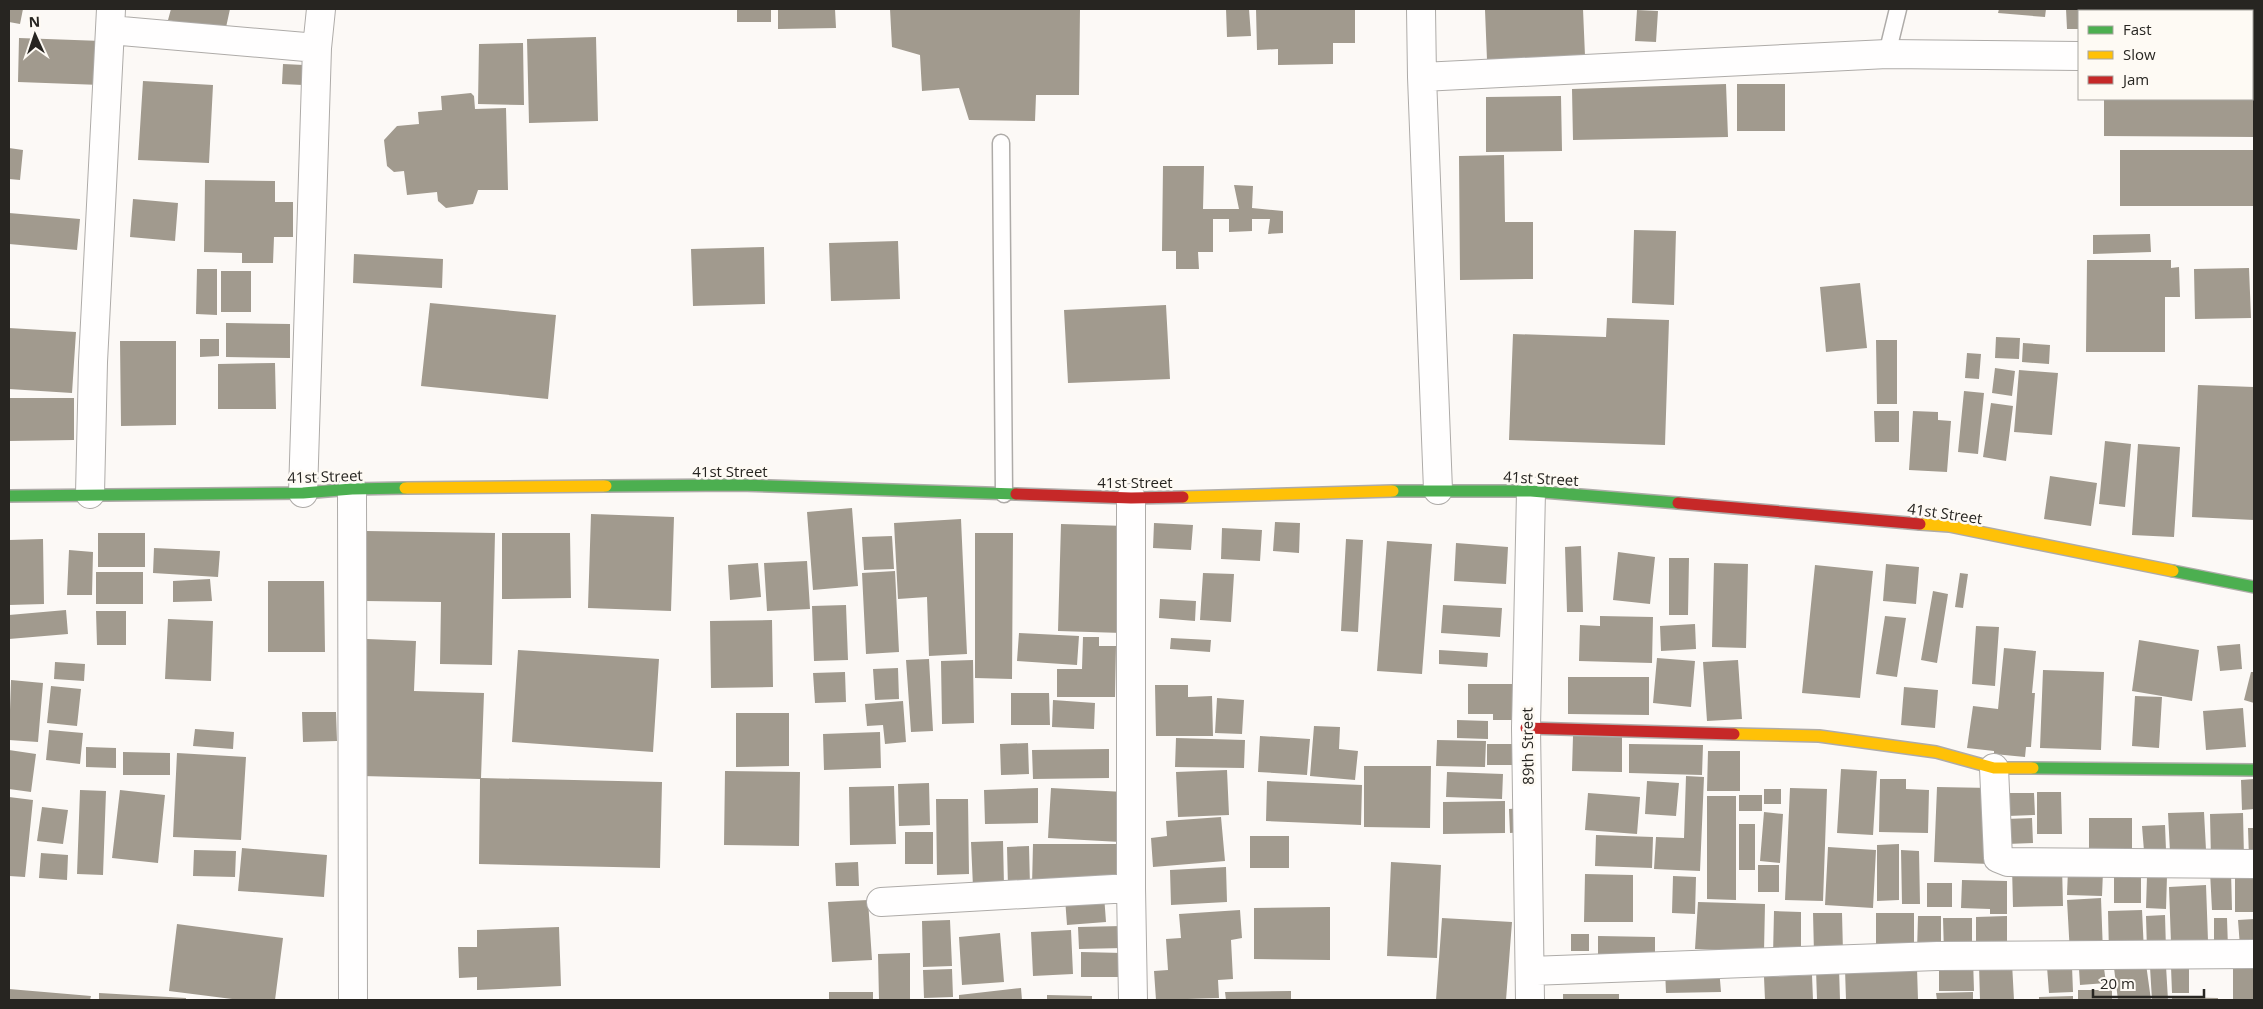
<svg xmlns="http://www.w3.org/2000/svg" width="2263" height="1009" viewBox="0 0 2263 1009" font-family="'Open Sans',sans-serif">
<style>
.building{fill:#a19a8e}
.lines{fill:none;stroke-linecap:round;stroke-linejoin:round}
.lane-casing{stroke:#aeaba8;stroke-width:19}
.street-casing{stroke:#aeaba8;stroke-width:30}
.fast-casing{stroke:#aeaba8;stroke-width:14}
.slow-casing{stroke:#aeaba8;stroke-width:14}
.jam-casing{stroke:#aeaba8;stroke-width:14}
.lane{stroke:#fffefe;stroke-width:16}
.street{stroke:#fffefe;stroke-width:28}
.fast{stroke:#4caf50;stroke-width:11}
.slow{stroke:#ffc107;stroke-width:11}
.jam{stroke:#c62828;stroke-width:11}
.labels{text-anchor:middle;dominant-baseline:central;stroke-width:5;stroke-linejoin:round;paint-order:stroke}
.street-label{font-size:15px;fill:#272521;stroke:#fefaf4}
</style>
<rect width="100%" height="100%" fill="#fcf9f6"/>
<path class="building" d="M9,9H23L20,24L9,22Z
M171,9H230L225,32L168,20Z
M737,9H771V22H737Z
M778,9H835L836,28L778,29Z
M890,9H1080L1079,95H1036L1035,121L969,120L959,88L922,91L920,55L892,47Z
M1226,9H1249L1251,36L1227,37Z
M1256,9H1355V43H1333V64L1278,65V49L1257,50Z
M1517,9H1583L1585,56L1487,60L1485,10Z
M1999,9H2046L2045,17L1998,13Z
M2066,9H2123V11H2079V29H2067Z
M1637,10L1658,11L1656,42L1635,41Z
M596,37L598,121L529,123L527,39Z
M19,38L102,41L101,85L18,82Z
M523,43L524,105L478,104L479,44Z
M283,64L304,65L303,85L282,84Z
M143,81L213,85L209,163L138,160Z
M2252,81H2254V137L2104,136V99H2252Z
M1726,84L1728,137L1573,140L1572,89Z
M1737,84H1785V131H1737Z
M471,93L474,96L475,109L506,108L508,190H478L473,204L446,208L438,201L437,192L407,195L404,171L394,172L387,166L384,140L397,126L419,124L418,112L442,110L441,96Z
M1561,96L1562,151L1486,152V97Z
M9,148L23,150L20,180L9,179Z
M2120,150H2254V206H2120Z
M1504,155L1505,222H1533V279L1460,280L1459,156Z
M1163,166H1204L1203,209H1239L1234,185L1253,186L1252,208L1283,211V233L1268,234L1270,219H1252V231L1229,232V219H1213V252H1198L1199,269H1176V251H1162Z
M205,180L275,181V202H293V237H274L273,263H242V253L204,252Z
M133,199L178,203L175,241L130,237Z
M9,213L80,219L77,250L9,244Z
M1634,230L1676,231L1674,305L1632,303Z
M2150,234L2151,252L2093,254V235Z
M898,241L900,299L831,301L829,243Z
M764,247L765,304L693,306L691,249Z
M354,254L443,259L442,288L353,283Z
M2087,260H2171V268L2179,267L2180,297H2165V352H2086Z
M2249,268L2251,318L2195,319L2194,269Z
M197,269H217V315L196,314Z
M221,271H251V312H221Z
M1860,283L1867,348L1826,352L1820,287Z
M430,303L556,315L548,399L421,386Z
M1166,305L1170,379L1068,383L1064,310Z
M1607,318L1669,320L1665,445L1509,440L1513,334L1606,337Z
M226,323L290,324V358L226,357Z
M9,328L76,332L72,393L9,389Z
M1996,337L2020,338L2019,359L1995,358Z
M200,339H219V356L200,357Z
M1876,340H1897V404H1877Z
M120,341H176V425L121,426Z
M2023,343L2050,345L2049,364L2022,362Z
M1967,353L1981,354L1979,379L1965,378Z
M275,363L276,409H218V364Z
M1995,368L2015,371L2012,396L1992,393Z
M2019,370L2058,373L2052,435L2014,432Z
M2198,385L2254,387V520L2192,517Z
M1964,391L1984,393L1978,454L1958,452Z
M9,398H74V440L9,441Z
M1991,403L2013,406L2006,461L1983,457Z
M1874,411H1899V442H1875Z
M1913,411L1938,412V420L1951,421L1947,472L1909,470Z
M2105,441L2131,444L2125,507L2099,504Z
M2138,444L2180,447L2174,537L2132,535Z
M2050,476L2097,483L2091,526L2044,519Z
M852,508L858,586L813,590L807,512Z
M591,514L674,517L671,611L588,608Z
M961,519L967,654L929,656L927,597L898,599L894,523Z
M1275,522L1300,523L1299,553L1273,551Z
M1154,523L1193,525L1191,550L1153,548Z
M1061,524L1126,526L1122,633L1058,631Z
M1222,528L1262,530L1260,561L1221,559Z
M366,531L495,533L492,665L440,664L441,602L365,601Z
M98,533H145V567H98Z
M502,533H570L571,598L502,599Z
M975,533H1013L1012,679L975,678Z
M892,536L894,569L864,570L862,537Z
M43,539L44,604L9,605V540Z
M1346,539L1363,540L1358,632L1341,631Z
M1387,541L1432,544L1422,674L1377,671Z
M1456,543L1508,547L1506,584L1454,581Z
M1581,546L1583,612H1567L1565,547Z
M154,548L220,551L218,577L153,573Z
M69,550L93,552L92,595H67Z
M1618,552L1655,557L1650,604L1613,600Z
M1669,558H1689L1688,615H1669Z
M807,561L810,609L767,611L764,563Z
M758,563L761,597L730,600L728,565Z
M1714,563L1748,564L1746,648L1712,647Z
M1886,564L1919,567L1916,604L1883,601Z
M1815,565L1873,571L1860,698L1802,693Z
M895,571L899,652L866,654L862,573Z
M96,572H143V604H96Z
M1203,573L1234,574L1231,622L1200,620Z
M1960,573L1968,574L1963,608L1955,607Z
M210,579L212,601L173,602V581Z
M268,581H324L325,652H268Z
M1933,591L1948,594L1937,663L1921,660Z
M1160,599L1196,601L1195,621L1159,618Z
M846,605L848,660L814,661L812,606Z
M1443,605L1502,608L1500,637L1441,633Z
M66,610L68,634L9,639V615Z
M96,611H126V645H97Z
M1600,616L1653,617L1652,663L1579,661L1580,625L1600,626Z
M1885,616L1906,618L1897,677L1876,674Z
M168,619L213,621L211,681L165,679Z
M772,620L773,687L711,688L710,621Z
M1695,624L1696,649L1661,651L1660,626Z
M1976,626L1999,627L1995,686L1972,684Z
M1019,633L1079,636L1077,665L1017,661Z
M1083,637H1099V646H1116L1115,697H1057V669H1082Z
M1171,638L1211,640L1210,652L1170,649Z
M367,639L416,641L414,691L484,693L481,778L662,782L660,868L479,864L480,779L362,776Z
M2139,640L2199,650L2192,701L2132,691Z
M2240,644L2242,669L2220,671L2217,646Z
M2004,648L2036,651L2032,693H2035L2031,747H2026L2025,757L1994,754V751L1967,748L1973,706L1998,709Z
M518,650L659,659L653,752L512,742Z
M1439,650L1488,653L1487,667L1439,664Z
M1657,658L1695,661L1691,707L1653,703Z
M929,659L933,731L911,732L906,660Z
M973,660L974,723L942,724L941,661Z
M1738,660L1742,719L1707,721L1703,662Z
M55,662L85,664L84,681L54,679Z
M898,668L899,699L875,700L873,669Z
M2043,670L2104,672L2101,750L2040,748Z
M845,672L846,702L815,703L813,673Z
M2251,672H2254V703L2244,700Z
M1568,677H1649V715L1568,714Z
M11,680L43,683L38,742L9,740Z
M1468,684H1516V720H1493V714H1468Z
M1155,685H1188V697L1212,696L1213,736H1156Z
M51,686L81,689L77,726L47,723Z
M1904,687L1938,690L1935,728L1901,725Z
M1011,693H1049L1050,725H1011Z
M2135,696L2162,697L2159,748L2132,746Z
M1217,698L1244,700L1242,734L1215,733Z
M1053,700L1095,703L1094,729L1052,727Z
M903,701L906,742L885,744L883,725L867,726L865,704Z
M2243,708L2246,747L2206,750L2203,711Z
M302,712H336L337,741L303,742Z
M736,713H789V766L736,767Z
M1457,720L1488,721V739L1457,738Z
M1314,726L1340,727L1339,749L1358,751L1355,780L1310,776Z
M195,729L234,732L233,749L193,746Z
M49,730L83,733L80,764L46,760Z
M880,732L881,768L824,770L823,734Z
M1260,736L1310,739L1307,775L1258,772Z
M1573,736H1622V772L1572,771Z
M1176,738L1245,740L1244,768L1175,767Z
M1437,740L1486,741L1485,767L1436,766Z
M1028,743L1029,774L1001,775L1000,744Z
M1487,744H1518L1519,765H1487Z
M1629,744L1703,745L1702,775L1629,773Z
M86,747L116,748V768L86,767Z
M1109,749V778L1033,779L1032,750Z
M9,750L36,754L31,792L9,789Z
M1708,751H1740V791H1707Z
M123,752L170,753V775H123Z
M177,753L246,757L241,840L173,837Z
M1364,766H1431L1430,828L1364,827Z
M1841,769L1877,771L1873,835L1837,833Z
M1227,770L1229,815L1178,817L1176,772Z
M725,771L800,772L799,846L724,845Z
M1447,772L1503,774L1502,799L1446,797Z
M1686,776L1704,777L1700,871L1654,869L1656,837L1684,838Z
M1880,779H1906V789L1929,790L1928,833L1879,832Z
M2254,779V809L2242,810L2241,780Z
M1267,781L1362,785L1361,825L1266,821Z
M1647,781L1679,783L1676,816L1645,814Z
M929,783L930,825L899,826L898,784Z
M894,786L896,844L850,845L849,787Z
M1937,787L1991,788L1990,864L1934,862Z
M1038,788V823L985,824L984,790Z
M1051,788L1124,792L1120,842L1048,838Z
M1790,788L1827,789L1823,901L1785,900Z
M1764,789H1781V804H1764Z
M80,790L106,791L103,875L77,874Z
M120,790L165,795L158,863L112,858Z
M2037,792H2061L2062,834H2037Z
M1588,793L1640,797L1637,834L1585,830Z
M2008,793H2034L2035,815L2008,816Z
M1739,795H1762V811H1739Z
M1707,796H1736V900L1707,899Z
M9,797L33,800L25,877L9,876Z
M936,799H968L969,874L937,875Z
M1505,801V833L1443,834V802Z
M42,807L68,810L63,844L37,841Z
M1524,808L1525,832L1510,833L1509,809Z
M1764,812L1783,814L1780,863L1760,861Z
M2204,812L2206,850L2170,852L2168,813Z
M2243,813L2244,858L2211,859L2210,814Z
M1221,817L1225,861L1153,867L1151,838L1167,836L1166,821Z
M2032,818L2033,843L2007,844L2006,819Z
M2089,818H2132V850H2089Z
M1739,824H1755V870H1739Z
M2165,825L2166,850L2144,851L2142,826Z
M2248,828H2254V858H2249Z
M905,832H933V864H905Z
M1596,835L1653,837L1652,868L1595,866Z
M1250,836H1289V868H1250Z
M1003,841L1004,886L973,887L971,842Z
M1033,844H1121V886H1032Z
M1899,844V900L1877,901V845Z
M1029,846L1030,886L1008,887L1007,847Z
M1828,847L1876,850L1873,908L1825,905Z
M242,848L327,855L324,897L238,891Z
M194,850L236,851L235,877L193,876Z
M1901,850L1919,851L1920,904H1902Z
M41,853L68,855L67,880L39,878Z
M858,862L859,886H836L835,863Z
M1391,862L1441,865L1437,958L1387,956Z
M1758,865H1779V892H1758Z
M2062,866L2063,906L2013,907L2012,867Z
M1226,867L1227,902L1171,905L1170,870Z
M2068,870L2103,871L2102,896L2067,895Z
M2114,870H2141V903H2114Z
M2231,871L2232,910H2212L2210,872Z
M1585,874L1633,875V922H1584Z
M2235,874H2254V912H2235Z
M1673,876L1696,877L1695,914L1672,913Z
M2147,876H2167L2166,909L2146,908Z
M1962,880L2007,881V914H1990V909L1961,908Z
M1927,883H1952V907H1927Z
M2206,885L2208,941L2171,943L2169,887Z
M1104,895L1106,922L1067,925L1065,898Z
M2101,898L2103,953L2070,954L2067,900Z
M868,900L872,960L832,962L828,902Z
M1698,902L1765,904L1764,952L1695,949Z
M1330,907V960L1254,959V908Z
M1240,910L1242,938L1231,940L1233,979L1218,980L1219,998L1156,1000L1154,971L1168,970L1166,939L1181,938L1179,914Z
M2142,910L2144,952L2109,953L2108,911Z
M1774,911L1801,912V957L1773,956Z
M1813,913H1842L1843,953L1814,954Z
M1876,913H1914V956H1876Z
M2165,915L2166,950L2147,951L2146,916Z
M1918,916H1941V952H1917Z
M2007,916V954H1976V917Z
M1442,918L1512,922L1506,1000H1436Z
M1943,918H1972V953H1944Z
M2214,918H2227L2228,948L2214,949Z
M2254,919V946L2240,947L2238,920Z
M950,920L952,966L923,967L922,921Z
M177,924L283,938L275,1000H240L169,991Z
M1122,926L1123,948L1079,949L1078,927Z
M559,927L561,986L477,990V977L459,978L458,947H477V930Z
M1071,930L1073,974L1033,976L1031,932Z
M1000,933L1004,982L962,985L959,937Z
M1571,934H1589V951H1571Z
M1598,936L1655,937V962H1598Z
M1081,952L1123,953L1122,977H1081Z
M910,953V1000H879L878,954Z
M1939,958H1973L1974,991H1939Z
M2012,963L2014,1000H1980L1979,965Z
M2146,964L2151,1000H2118L2114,968Z
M2072,966L2073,992L2049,993L2047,967Z
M2166,966L2168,1000H2152L2150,967Z
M2189,966V993H2172L2171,967Z
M2233,967H2254V1000H2233Z
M1719,968L1721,992L1666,993L1665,970Z
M1839,968L1840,1000H1817L1816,969Z
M1917,968L1918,1000H1846L1845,969Z
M2104,968L2106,983L2080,985L2079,969Z
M952,969L953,997L924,998L923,970Z
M1812,975L1813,1000H1765L1764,977Z
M1021,988L1022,1000H959V995Z
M9,989L91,996L90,1000H9Z
M2078,990H2112V1000H2078Z
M1291,991V1000H1226L1225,992Z
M829,992H873V1000H829Z
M1973,992V1000H1937L1936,993Z
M99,993L186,998V1000H99Z
M1563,994H1619V1000H1563Z
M1047,995L1092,996V1000H1047Z
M2073,996V1000H2039V997Z
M2172,997L2218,998V1000H2172Z"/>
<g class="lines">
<g class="lane-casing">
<path id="lane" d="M1887,54L1898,9
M1001,143L1004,494"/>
</g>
<g class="street-casing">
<path id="street" d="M1421,9L1422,77L1438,490
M2152,11V9
M110,30L317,48
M2252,55H2254
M1422,77L1887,54L2079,56
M352,489L353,1000
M303,493L317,48L321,9
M90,494L93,362L111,9
M1131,498V888L1133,1000
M1994,768L1998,858L2008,862L2254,864
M881,902L1131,888
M1530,971L1937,956L2254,954
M1530,1000L1526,728L1531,491"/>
</g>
<g class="fast-casing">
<path id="fast" d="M606,486L739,485L1016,494
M1393,491H1531L1678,503
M9,496L303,493L352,489L405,488
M2173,571L2254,587
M2033,768L2254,770"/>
</g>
<g class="slow-casing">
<path id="slow" d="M405,488L606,486
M1183,497L1393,491
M1920,524L1949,526L2173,571
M1734,734L1819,736L1936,752L1994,768H2033"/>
</g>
<g class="jam-casing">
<path id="jam" d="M1016,494L1131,498L1183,497
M1678,503L1920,524
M1526,728L1734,734"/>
</g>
<use href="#lane" class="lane"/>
<use href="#street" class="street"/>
<use href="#fast" class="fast"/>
<use href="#slow" class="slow"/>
<use href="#jam" class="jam"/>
</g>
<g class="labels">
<g class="street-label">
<text x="730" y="471">41st Street</text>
<text transform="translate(325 476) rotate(-2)">41st Street</text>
<text transform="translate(1541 478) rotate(3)">41st Street</text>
<text x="1135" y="482">41st Street</text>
<text transform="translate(1945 513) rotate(8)">41st Street</text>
<text transform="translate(1527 746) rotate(-91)">89th Street</text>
</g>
</g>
<rect width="2263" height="1009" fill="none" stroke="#272521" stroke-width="20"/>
<rect x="2078" y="10" width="175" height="90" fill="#fefaf4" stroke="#a8a5a0"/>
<rect x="2088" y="26" width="25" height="8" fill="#4caf50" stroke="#a8a5a0"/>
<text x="2123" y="35" font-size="15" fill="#272521">Fast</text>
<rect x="2088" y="51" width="25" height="8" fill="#ffc107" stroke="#a8a5a0"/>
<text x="2123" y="60" font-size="15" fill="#272521">Slow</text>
<rect x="2088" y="76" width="25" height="8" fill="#c62828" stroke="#a8a5a0"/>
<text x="2123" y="85" font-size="15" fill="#272521">Jam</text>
<g transform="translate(35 35) rotate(357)" stroke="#fefaf4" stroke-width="4" paint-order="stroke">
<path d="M0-4L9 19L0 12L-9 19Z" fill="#272521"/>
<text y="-8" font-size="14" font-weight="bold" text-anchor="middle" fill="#272521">N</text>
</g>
<path d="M2093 989v8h111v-8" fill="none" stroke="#272521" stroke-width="2.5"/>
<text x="2100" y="989" font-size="15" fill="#272521" stroke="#fefaf4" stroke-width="4" paint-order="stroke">20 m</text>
</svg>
